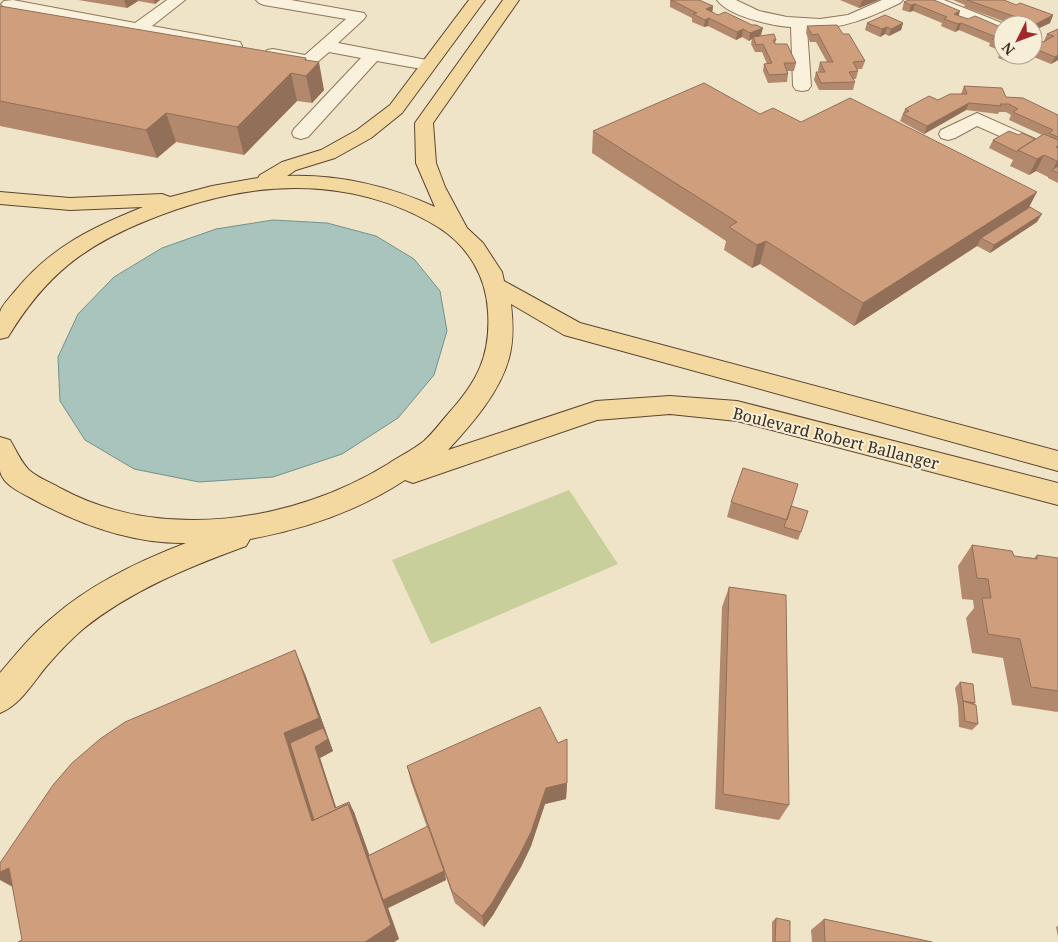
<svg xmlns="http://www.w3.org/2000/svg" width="1058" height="942" viewBox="0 0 1058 942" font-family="'Noto Serif',serif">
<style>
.green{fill:#c9cf9b}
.water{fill:#a9c4bc;stroke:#6f938a}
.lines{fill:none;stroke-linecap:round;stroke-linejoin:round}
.minor-casing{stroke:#8d765c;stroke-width:2}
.major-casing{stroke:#5b4430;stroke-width:2}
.minor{fill:#faf1dc;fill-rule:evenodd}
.major{fill:#f3d9a0;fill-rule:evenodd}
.wall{fill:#b2896c}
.shaded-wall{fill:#916f58}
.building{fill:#cf9f7d;stroke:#916f58}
.labels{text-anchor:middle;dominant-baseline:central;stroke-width:4;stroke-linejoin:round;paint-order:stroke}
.street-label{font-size:16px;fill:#3d2e20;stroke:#f7eed8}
</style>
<rect width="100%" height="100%" fill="#f0e4c8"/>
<path class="green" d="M569,490L618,564L431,644L392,560Z"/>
<path class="water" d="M273,220L327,223L376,236L414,259L440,291L447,331L434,375L398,418L342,454L273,477L199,482L134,469L85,440L60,401L58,357L78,314L114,277L162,248L216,229Z"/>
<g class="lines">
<g class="minor-casing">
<path id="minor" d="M13,0L135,23L167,0H185L152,26L234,41L240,42L242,46L240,50L234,51L9,9L4,7L1,4L4,1Z
M256,0H291L364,13L366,16L364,19L338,43L427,60L433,61L436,65L433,69L427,70L377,61L308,137L301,139L294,137L292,133L294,129L361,58L329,52L314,65L308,66L267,58L265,54L267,50L273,49L305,55L346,19L264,5L259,3Z
M717,0H736L759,11L787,17L820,19L848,15L882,0H903L900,3C868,18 844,29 807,29L811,86L808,90L802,91L796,90L793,86L791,27C772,26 728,16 717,0Z
M922,0H944L1007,25H1003V34L997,32L925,3Z
M977,113L1058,149V162L977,126L955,138L948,140L941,138L939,134L941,130Z"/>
</g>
<g class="major-casing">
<path id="major" d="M469,0H485L402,113L371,138L335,158L296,170L287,176C337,174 390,186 435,207L416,163L415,123L503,0H519L433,123L436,163L445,187L467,228L483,243L502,272L504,281L580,323L1058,451V471L564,335L511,304C513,322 514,340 509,358C500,392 472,424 448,450L596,401L670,396L737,401L1058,483V505L737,421L670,414L597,420L413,483L405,480C358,511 305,529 250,539L246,546C189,567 131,590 83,629C69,641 57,654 45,668C32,684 20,705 0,713V673C17,653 33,633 53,617C91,584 139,561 186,543C132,544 78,524 31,498C20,492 3,485 0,471C0,461 0,447 0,437L10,440C16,450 21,462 29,470C38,478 50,482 60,488C161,543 294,522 388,464C400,456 413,450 424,441C433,433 440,423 448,414C477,382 491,356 488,311C486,276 468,246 438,227C383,193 316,182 253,191C216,196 183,206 148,220C83,246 45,276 8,337L0,339C0,331 0,320 0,312C2,305 11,296 16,290C51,247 93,227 143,207L70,210L0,204V192L70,198L162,194L170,197L212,186L258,178L260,175L282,162L321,150L357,130L390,105Z"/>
</g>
<use href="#minor" class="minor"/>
<use href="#major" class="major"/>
</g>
<path class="wall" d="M78,0H160L155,4L138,1L127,8Z
M670,0H699L713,6L712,13L761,35L759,36L776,40L775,44L796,63L794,71H787L788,74L787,82L768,83L763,71L764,64H767L762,52H755L751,44L752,39L749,41L742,37L736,40L708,26L704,27L692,22V18L670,7Z
M840,0H879L859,8Z
M909,0L968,19L1003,28V46L996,49L989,46L990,43L959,30L955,32L941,26L942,23L913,11L909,12L902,10L904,2Z
M953,0H1004L1016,5L1053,15L1050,23L1033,31V25H1014L964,7L965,5Z
M0,6L307,60L324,90L312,103L297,101L244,155L176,142L157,158L0,126Z
M867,23H903L901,30L889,36L885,34L880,37L865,30Z
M807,26L843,34L865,61L862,69H857L858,71L856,79H853L855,82L853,90H819L814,80L816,72H819L818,70L820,62H827L816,42H810L806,33Z
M1058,29V60L1051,64L1029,55H1033V42L1044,41L1047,34Z
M1003,49V55H1021L1009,62L998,58L1001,50Z
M964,86L1006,97L1058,115V183L1048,178V177L1036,171L1029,175L1010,166L1013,160L989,148L993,140L1019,135L1035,139L1042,135L1009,120L1011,115L1006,112H999L998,114L966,110L924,134L900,121L905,109L961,94Z
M760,114L801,122L1030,207L1037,222L990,253L977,246L854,326L760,264L752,268L724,250L726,241L592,153L593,131Z
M731,502L791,506L801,532L798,540L727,517Z
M972,545L1014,556L1034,558L1037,555L1058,558V711L1057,712L1012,705L1003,658L972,653L966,618L974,608L973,600L962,599L958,566Z
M729,587L789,805L779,820L715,809L722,607Z
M305,674L333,751L320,758L336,808L354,812L369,855L427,827L411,782L407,766L567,783L566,799L545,804L531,846L521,867L493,915L484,927L455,903L445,874L446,880L388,908L399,939L394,942H18L22,940Z
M960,682L975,703L974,704L978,724L972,730L959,727L958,707L955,688Z
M776,918L790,942H772V922Z
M824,919L932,942H812L811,930Z
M1058,926V937L1056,927Z"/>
<path class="shaded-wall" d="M124,0H137L138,1L127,8Z
M154,0H160L155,4Z
M864,0H879L859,8L862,1Z
M915,4L913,11L909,12L911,5Z
M713,6L712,14L706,9Z
M960,11L958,18L954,14Z
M1053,15L1050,23L1033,31L1036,24Z
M709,18L708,26L704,27L705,20Z
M903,23L901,30L889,36L891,29Z
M961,23L959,30L955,32L958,24Z
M887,27L885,34L880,37L882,29Z
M763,28L761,35L754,38L753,37L752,39L749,41L750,33Z
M743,29L742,37L736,40L737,32Z
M1003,40V46L996,49L999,42Z
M1012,55H1021L1009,62Z
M1058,55V60L1051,64L1055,57Z
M306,58L309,72L319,62L324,90L312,103L306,76L305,60Z
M291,73L297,101L244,155L237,127Z
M969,103L966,110L924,134L927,126Z
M166,113L176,142L157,158L146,130Z
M1044,155L1036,171L1029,175L1037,159Z
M1057,161H1058V171L1053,170Z
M1037,192L1025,215L981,238L977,246L854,326L863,303Z
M1042,214L1037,222L990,253L994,245Z
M766,241L760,264L752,268L757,245Z
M295,650L305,674L333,751L320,758L340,819L348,804L349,802L354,812L385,899L444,871L446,880L388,908L399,939L394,942H365L312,821L284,733Z
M567,783L566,799L545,804L531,846L521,867L493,915L484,927L482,916L546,788Z
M9,868L20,891L0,880V872Z"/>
<path class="building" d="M671,0H699L713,6L706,9L718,15L725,12L752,25H756L763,28L750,33L743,29L737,32L709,18L705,20L693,14L697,13Z
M909,0H934L960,11L954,14L968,19L975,16L1003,28V40L999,42L992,39L996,37L961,23L958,24L944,19L947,17L915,4L911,5L904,2Z
M967,0H1004L1016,5L1020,3L1053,15L1036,24Z
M0,6L306,58L305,60L319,62L306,76L291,73L237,127L166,113L146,130L0,101Z
M885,15L903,23L891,29L887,27L882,29L867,23Z
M837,25L843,34H849L865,61L853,62L858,71L849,72L855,82L821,83L816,72H825L820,62H833L818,34L812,35L807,26Z
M1058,29V55L1055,57L1033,48V42L1038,40L1043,42L1054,36L1047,34Z
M774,34L776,40H773L775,44H787L796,63H784L788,74L769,75L764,64L772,63L763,44L756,45L753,37Z
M704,83L760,114L773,108L801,122L850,98L1037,192L863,303L766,241L757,245L729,227L737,222L593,131Z
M964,86L1002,88L1006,97L1023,98L1058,115V137L1049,133L1053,130L1013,112L1018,109L1009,104H1000L1001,106L969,103L927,126L903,114L909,111L905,109L929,96L938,100L950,94H967Z
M1009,131L1019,135L1022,133L1035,139L1018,150L1017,152L993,140Z
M1044,134L1058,140V146L1056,147L1058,148V161H1057L1044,155L1037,159L1018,150Z
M1058,166V173L1052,170Z
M1030,207L1042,214L994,245L981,238Z
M743,468L798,484L787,520L731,502Z
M791,506L808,511L801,532L784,527Z
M972,545L1012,551L1014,556L1037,559V555L1058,558V691L1031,687L1020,639L988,634L982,598H991L988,579L977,578Z
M729,587L786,595L789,805L723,794Z
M295,650L319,718L284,733L312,821L348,804L391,925L365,942H18L22,940L9,868L0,872V863L53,785L72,763L100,739L125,722Z
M960,682L973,684L975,703L963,701Z
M963,701L976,705L978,724L965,721Z
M540,707L558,743L567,739V783L546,788L531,832L520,854L492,903L482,916L452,891L407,766Z
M323,728L328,739L315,747L335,808L349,802L353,813L348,804L314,820L290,743Z
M428,826L444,871L383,900L368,856Z
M776,918L790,921V942H775Z
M824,919L932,942H825Z"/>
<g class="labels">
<g class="street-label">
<text transform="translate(836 438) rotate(14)">Boulevard Robert Ballanger</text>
</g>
</g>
<g transform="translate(1018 40) rotate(228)"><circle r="24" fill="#f7eed8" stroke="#ada18e"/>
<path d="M0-4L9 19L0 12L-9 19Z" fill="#9e2a2b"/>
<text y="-8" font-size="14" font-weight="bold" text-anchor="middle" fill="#3d2e20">N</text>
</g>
</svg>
